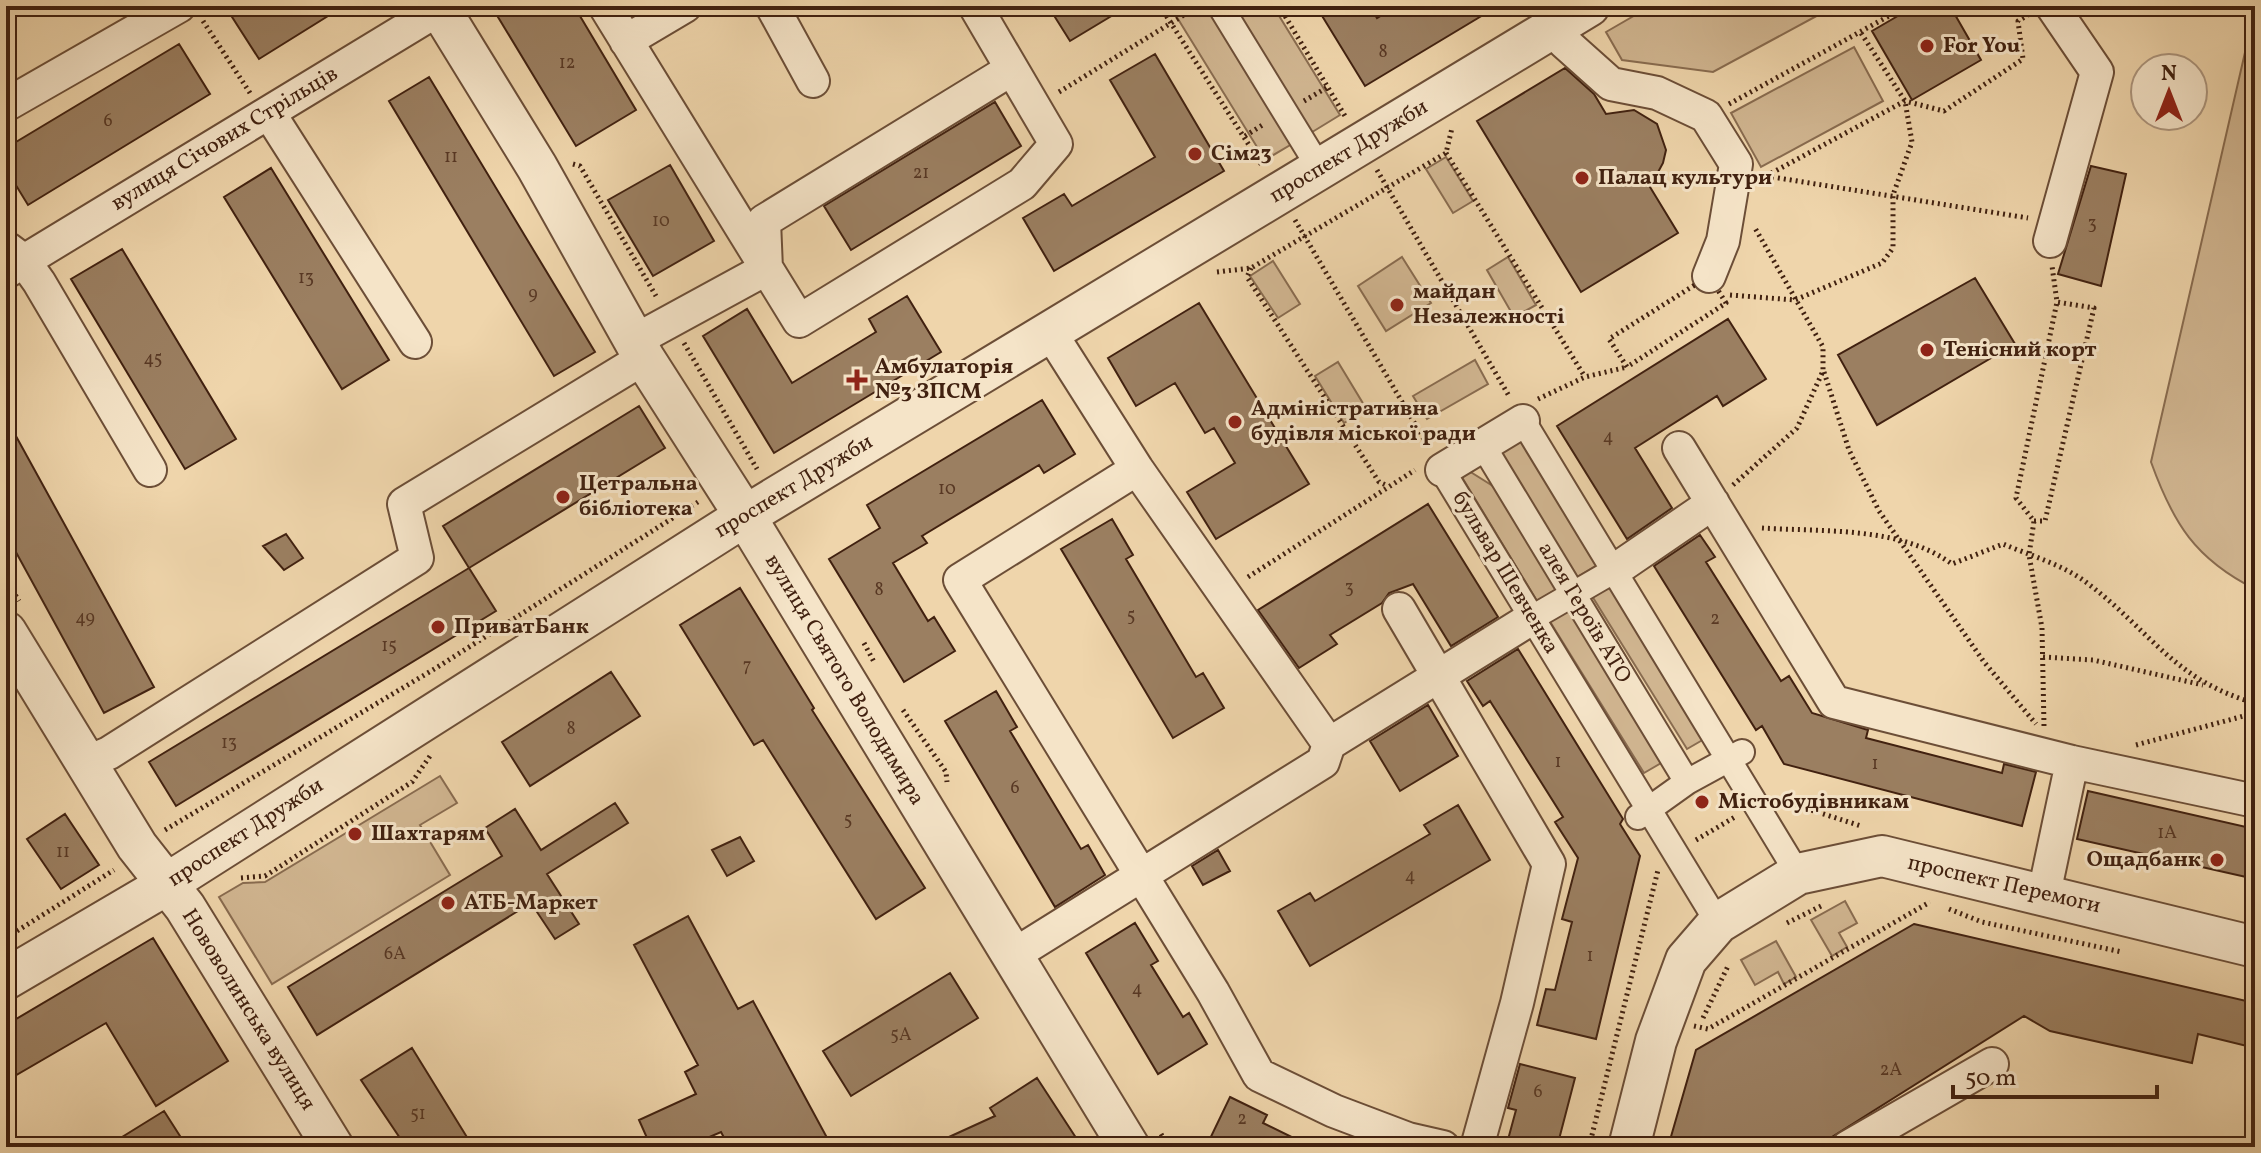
<svg xmlns="http://www.w3.org/2000/svg" width="2261" height="1153" viewBox="0 0 2261 1153" font-family="Vollkorn,serif">
<style>
.green{fill:#d1b691;stroke:#896c50;stroke-width:2}
.building{fill:#9b7f61;stroke:#412110;stroke-width:2}
.lines{fill:none;stroke-linecap:round;stroke-linejoin:round}
.pedestrian-casing{stroke:#6c4e37;stroke-width:28}
.minor-casing{stroke:#6c4e37;stroke-width:36}
.tertiary-casing{stroke:#6c4e37;stroke-width:44}
.path{stroke:#412110;stroke-width:5;stroke-dasharray:2 4;stroke-linecap:butt}
.pedestrian{stroke:#f5e4c8;stroke-width:24}
.minor{stroke:#f5e4c8;stroke-width:32}
.tertiary{stroke:#f5e4c8;stroke-width:40}
.poi-dot{fill:#8f2418;stroke:#f5e4c8;stroke-width:3}
.labels{text-anchor:middle;dominant-baseline:central;stroke-width:6;stroke-linejoin:round;paint-order:stroke}
.number-label{font-size:18px;fill:#583824}
.poi-label{font-size:22px;font-weight:bold;fill:#412110;stroke:#f5e4c8;text-anchor:start}
.street-label{font-size:22px;fill:#412110;stroke:#f5e4c8}
</style>
<rect width="100%" height="100%" fill="#efd5ab"/>
<filter id="stains"><feTurbulence type="fractalNoise" baseFrequency=".0025" numOctaves="4"/><feColorMatrix values="0 0 0 0 .2 0 0 0 0 .09 0 0 0 0 .02 0 0 0 .5 -.17"/></filter>
<radialGradient id="worn" r=".72"><stop offset=".6" stop-color="#630" stop-opacity="0"/><stop offset="1" stop-color="#630" stop-opacity=".3"/></radialGradient>
<path class="green" d="M1170,6H1213L1297,141L1265,160Z
M1229,6H1273L1340,115L1309,134Z
M1651,6H1835L1713,72L1622,60L1606,32Z
M2255,29V589C2195,559 2173,523 2151,462L2249,35Z
M1854,47L1883,101L1761,167L1731,113Z
M1446,157L1473,201L1453,213L1426,169Z
M1402,257L1431,303L1386,331L1358,286Z
M1508,257L1536,305L1514,317L1487,270Z
M1273,261L1300,304L1278,318L1250,276Z
M1475,360L1488,384L1427,419L1413,396Z
M1338,362L1367,410L1344,423L1315,376Z
M1517,433L1597,565L1577,577L1497,446Z
M1461,466L1496,488L1557,589L1537,601L1457,469Z
M1611,584L1706,738L1687,749L1592,596Z
M1569,608L1663,762L1644,773L1549,620Z
M440,776L457,803L420,825L450,875L272,984L219,897L243,883L265,882Z
M1845,901L1857,923L1839,933L1847,947L1832,956L1811,920Z
M1776,941L1796,977L1784,984L1778,972L1755,985L1741,960Z"/>
<path class="building" d="M225,6H344L259,59Z
M516,6H574L636,110L576,146L498,17Z
M1048,6H1128L1070,41Z
M1316,6H1370L1377,18L1397,6H1498L1365,86Z
M1915,6H1950L1981,60L1912,100L1872,31Z
M179,44L210,94L28,205L6,169V148Z
M1155,54L1224,171L1054,271L1023,218L1064,194L1072,206L1155,157L1110,80Z
M1565,68L1594,94L1606,114L1634,110L1657,124L1666,150L1663,163L1650,187L1678,233L1581,292L1477,121Z
M429,77L595,352L554,376L389,101Z
M995,102L1021,146L851,250L824,206Z
M670,165L714,241L653,276L608,200Z
M2091,166L2126,174L2101,286L2058,274Z
M271,168L389,360L342,389L224,197Z
M122,249L236,439L185,469L71,279Z
M1975,278L2015,344L1877,425L1838,355Z
M907,296L941,352L774,453L703,336L747,309L792,383L876,332L869,319Z
M1199,303L1309,484L1216,539L1187,492L1235,463L1214,428L1205,433L1175,383L1136,406L1108,358Z
M1728,319L1766,379L1723,406L1717,396L1635,448L1672,508L1627,539L1557,426Z
M1042,400L1075,454L1044,473L1039,465L922,536L927,543L893,563L928,621L934,617L955,651L904,682L829,559L880,528L867,505Z
M639,406L665,448L469,568L443,526Z
M6,418L154,687L104,713L6,534Z
M1428,504L1498,617L1451,646L1413,584L1389,593L1382,603L1330,635L1337,644L1299,668L1258,610Z
M1112,519L1133,555L1126,559L1196,677L1203,673L1224,708L1173,738L1061,549Z
M286,534L303,558L284,570L263,546Z
M1700,535L1715,557L1706,562L1781,681L1789,676L1812,713L1868,730L1866,738L2002,773L2004,764L2036,772L2022,826L1784,764L1762,726L1756,730L1654,566Z
M469,568L496,611L176,806L149,762Z
M740,588L814,708L812,710L925,888L876,919L763,740L754,745L680,625Z
M1518,649L1623,819L1620,824L1640,856L1596,1039L1537,1025L1546,989L1555,990L1572,922L1562,919L1578,858L1555,822L1563,817L1490,701L1483,706L1467,681Z
M611,672L640,716L530,786L502,742Z
M996,691L1017,727L1010,731L1081,849L1088,845L1105,875L1055,907L945,721Z
M1428,705L1458,756L1400,791L1370,741Z
M2088,791L2255,829V879L2077,839Z
M615,803L628,823L547,874L579,924L555,939L531,903L317,1035L288,987L502,856L485,828L515,809L541,850Z
M1458,805L1490,860L1310,966L1278,911L1310,893L1315,901L1430,834L1424,825Z
M65,814L99,865L61,889L27,839Z
M740,837L754,861L727,876L712,850Z
M1218,850L1230,871L1203,885L1192,866Z
M688,916L738,1009L753,1001L832,1147H729L721,1132L686,1147H651L639,1120L696,1094L685,1072L698,1065L634,945Z
M1135,923L1158,961L1151,965L1183,1017L1189,1013L1207,1044L1158,1074L1086,953Z
M1914,924L2255,1003V1048L2198,1034L2192,1063L2050,1031L2024,1016L1816,1147H1668L1696,1050Z
M153,938L228,1061L156,1106L106,1023L6,1081V1025Z
M950,973L978,1018L851,1096L823,1051Z
M412,1048L473,1147H406L361,1080Z
M1520,1064L1575,1078L1557,1147H1506L1516,1110L1508,1108Z
M1037,1078L1082,1147H927L995,1116L990,1108Z
M1230,1097L1267,1115L1263,1123L1312,1147H1206Z
M164,1111L187,1147H106Z"/>
<g class="lines">
<g class="pedestrian-casing">
<path id="pedestrian" d="M1220,6L1320,169
M1523,421L1798,874
M1482,444L1687,782
M1442,470L1718,923
M1532,618L1615,570
M1638,817L1687,782L1742,752"/>
</g>
<g class="minor-casing">
<path id="minor" d="M605,6L799,321L1022,184L1056,144L975,6
M772,6L813,81
M1554,27L1564,42L1611,84L1657,93L1706,116L1736,164L1723,241L1709,276
M626,41L685,6
M6,105L179,6
M269,113L415,342
M2050,241L2097,72L2052,6
M8,249L24,261L39,282L150,470
M6,272L444,6
M634,341L766,269L764,221L1012,69
M1679,448L1834,702L2072,762L2255,801
M1137,469L960,580L1213,992L1259,1075L1334,1111L1408,1139L1443,1147
M1442,470L1523,421
M1615,570L1713,503
M1399,609L1549,864L1517,1003L1477,1147
M1329,744L1532,618
M85,763L109,753L417,558L404,504L644,358
M2044,894L2072,762
M1012,956L1323,762L1329,744L1137,469L1050,332
M1848,1147L1992,1064"/>
</g>
<g class="tertiary-casing">
<path id="tertiary" d="M438,6L537,167L644,358L745,516L1129,1147
M6,632L137,846L185,907L333,1147
M6,979L149,895L745,516L1589,6
M1629,1147L1656,1041L1686,960L1718,923L1798,874L1882,856L2255,947"/>
</g>
<path class="path" d="M1160,6L1263,167
M1279,6L1345,116
M203,21L250,93
M1059,92L1197,7
M1304,101L1328,87
M1729,104L1907,6
M1245,136L1264,124
M1446,153L1585,377
M573,164L580,166L656,296
M1377,170L1509,396
M1766,176L1905,101L1944,111L2023,59L2018,21L2028,15
M1766,176L2028,218
M1295,220L1428,446
M1251,268L1247,277L1379,482L1388,486
M1217,272L1251,268L1446,153L1452,128
M1709,276L1726,303L1627,367L1609,339Z
M1730,295L1795,300L1882,263L1893,248V195L1912,142L1905,101L1861,33
M684,343L757,469
M1824,372L1849,450L1879,511L1984,662L2036,724
M1538,399L1585,377L1627,367
M1733,485L1797,428L1823,371V347L1755,228
M2034,521H2045L2094,308L2057,302L2052,266
M1762,528C1824,532 1900,526 1952,564L2003,544C2029,555 2064,565 2087,583C2149,629 2174,681 2255,703
M1248,577L1415,470
M6,580L19,601
M864,643L874,662
M2043,657L2093,660L2203,685
M903,710L946,772L947,782
M2044,726L2042,628L2029,555L2034,521L2016,498L2057,302
M2136,745L2255,713
M1783,801L1861,826
M165,830L436,668L698,502
M1696,840L1735,817
M241,878L265,876L412,782L430,756
M1949,909L1982,922L2122,952
M1787,923L1821,906
M17,931L114,870
M1703,1018L1728,966
M1694,1026L1708,1029L1930,902
M1161,1134L1169,1147
M1589,1147L1658,870"/>
<use href="#pedestrian" class="pedestrian"/>
<use href="#minor" class="minor"/>
<use href="#tertiary" class="tertiary"/>
</g>
<g class="poi-dot">
<circle cx="1927" cy="46" r="8"/>
<circle cx="1195" cy="154" r="8"/>
<circle cx="1582" cy="178" r="8"/>
<circle cx="1397" cy="305" r="8"/>
<circle cx="1927" cy="350" r="8"/>
<path d="M853 368h8v8h8v8h-8v8h-8v-8h-8v-8h8z"/>
<circle cx="1235" cy="422" r="8"/>
<circle cx="563" cy="497" r="8"/>
<circle cx="438" cy="627" r="8"/>
<circle cx="1702" cy="802" r="8"/>
<circle cx="355" cy="834" r="8"/>
<circle cx="2217" cy="860" r="8"/>
<circle cx="448" cy="903" r="8"/>
</g>
<g class="labels">
<g class="number-label">
<text x="1383" y="52">8</text>
<text x="567" y="63">12</text>
<text x="108" y="121">6</text>
<text x="451" y="157">11</text>
<text x="921" y="173">21</text>
<text x="661" y="221">10</text>
<text x="2092" y="224">3</text>
<text x="306" y="278">13</text>
<text x="533" y="294">9</text>
<text x="153" y="359">45</text>
<text x="1608" y="437">4</text>
<text x="947" y="489">10</text>
<text x="1349" y="588">3</text>
<text x="879" y="590">8</text>
<text x="1131" y="616">5</text>
<text x="85" y="618">49</text>
<text x="1715" y="619">2</text>
<text x="389" y="646">15</text>
<text x="747" y="666">7</text>
<text x="571" y="729">8</text>
<text x="229" y="743">13</text>
<text x="1558" y="762">1</text>
<text x="1875" y="764">1</text>
<text x="1015" y="788">6</text>
<text x="848" y="820">5</text>
<text x="2167" y="833">1А</text>
<text x="63" y="852">11</text>
<text x="1410" y="876">4</text>
<text x="395" y="954">6А</text>
<text x="1590" y="956">1</text>
<text x="1137" y="989">4</text>
<text x="901" y="1035">5А</text>
<text x="1891" y="1070">2А</text>
<text x="1538" y="1092">6</text>
<text x="418" y="1114">51</text>
<text x="1242" y="1119">2</text>
</g>
<g class="poi-label">
<text x="1943" y="46">For You</text>
<text x="1211" y="154">Сім23</text>
<text x="1598" y="178">Палац культури</text>
<text x="1413" y="292">майдан<tspan x="1413" dy="25">Незалежності</tspan></text>
<text x="1943" y="350">Тенісний корт</text>
<text x="875" y="367">Амбулаторія<tspan x="875" dy="25">№3 ЗПСМ</tspan></text>
<text x="1251" y="409">Адміністративна<tspan x="1251" dy="25">будівля міської ради</tspan></text>
<text x="579" y="484">Цетральна<tspan x="579" dy="25">бібліотека</tspan></text>
<text x="454" y="627">ПриватБанк</text>
<text x="1718" y="802">Містобудівникам</text>
<text x="371" y="834">Шахтарям</text>
<text x="2201" y="860" text-anchor="end">Ощадбанк</text>
<text x="464" y="903">АТБ-Маркет</text>
</g>
<g class="street-label">
<text transform="translate(225 139) rotate(-31)">вулиця Січових Стрільців</text>
<text transform="translate(1349 152) rotate(-31)">проспект Дружби</text>
<text transform="translate(794 487) rotate(-31)">проспект Дружби</text>
<text transform="translate(1505 573) rotate(59)">бульвар Шевченка</text>
<text transform="translate(1584 613) rotate(59)">алея Героїв АТО</text>
<text transform="translate(844 680) rotate(59)">вулиця Святого Володимира</text>
<text transform="translate(246 833) rotate(-33)">проспект Дружби</text>
<text transform="translate(2004 885) rotate(13)">проспект Перемоги</text>
<text transform="translate(248 1010) rotate(58)">Нововолинська вулиця</text>
</g>
</g>
<rect width="2261" height="1153" fill="none" stroke="#efd5ab" stroke-width="32"/>
<rect x="8" y="8" width="2245" height="1137" fill="none" stroke="#412110" stroke-width="4"/>
<rect x="16" y="16" width="2229" height="1121" fill="none" stroke="#412110" stroke-width="2"/>
<g transform="translate(2169 92)"><circle r="38" fill="#f5e4c8" stroke="#ad967e" stroke-width="2"/>
<path d="M0-6L14 30L0 20L-14 30Z" fill="#8f2418"/>
<text y="-12" font-size="22" font-weight="bold" text-anchor="middle" fill="#412110">N</text>
</g>
<path d="M1953 1085v12h204v-12" fill="none" stroke="#412110" stroke-width="4"/>
<text x="1965" y="1085" font-size="24" fill="#412110" stroke="#f5e4c8" stroke-width="6" paint-order="stroke">50 m</text>
<rect width="100%" height="100%" filter="url(#stains)"/>
<rect width="100%" height="100%" fill="url(#worn)"/>
</svg>
